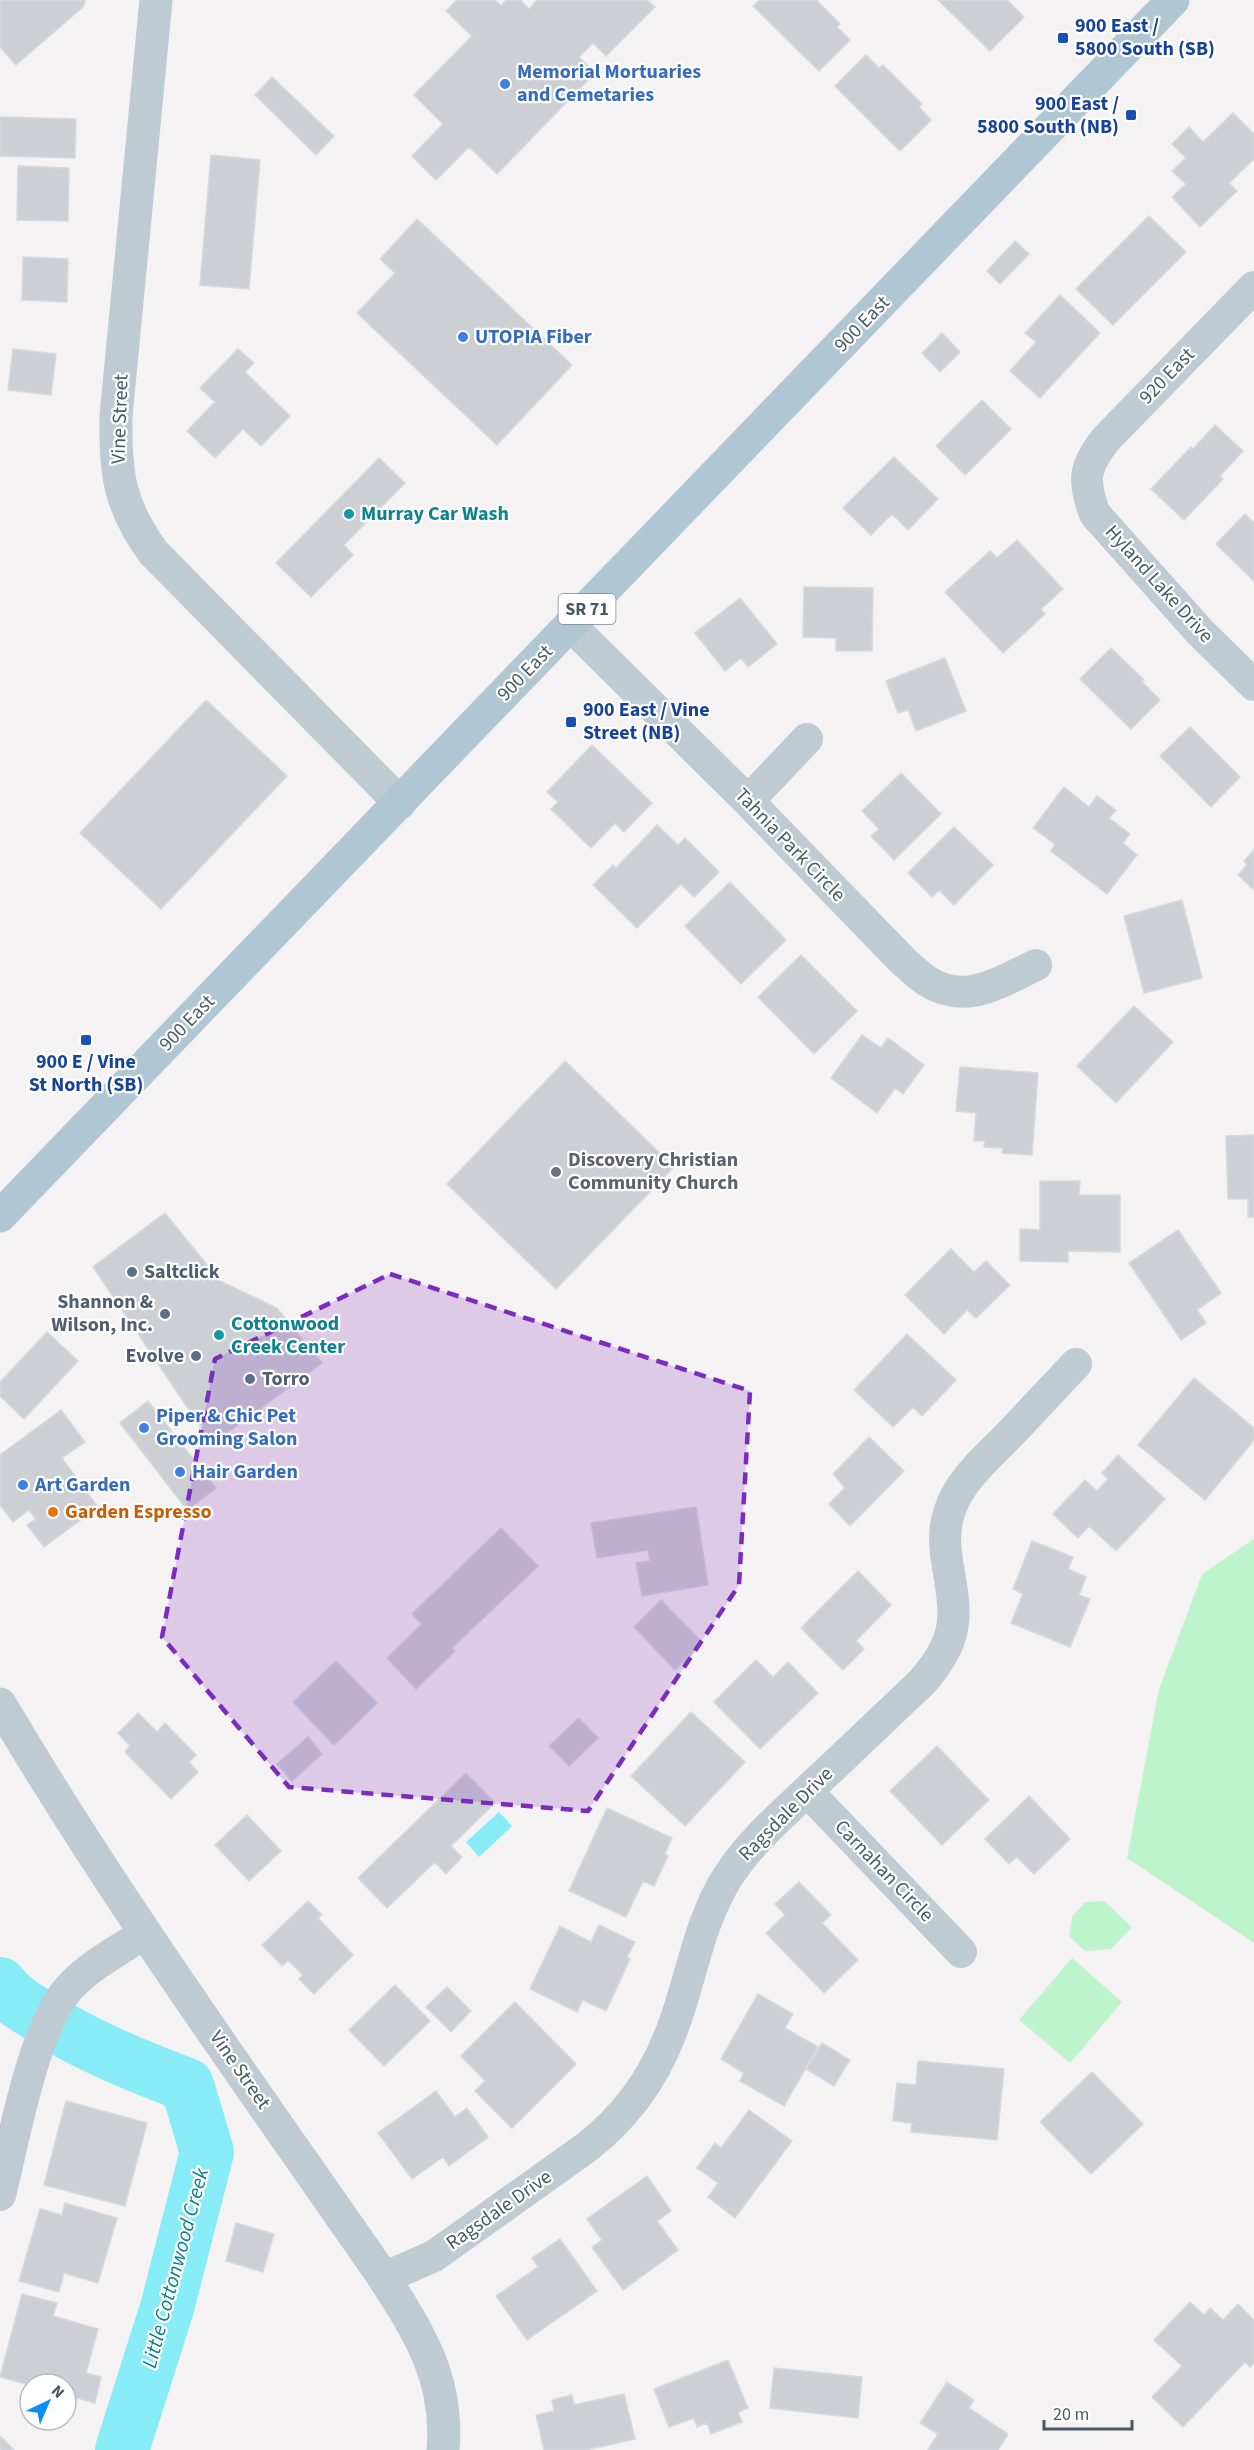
<svg xmlns="http://www.w3.org/2000/svg" width="1254" height="2450" viewBox="0 0 1254 2450" font-family="'Source Sans 3',sans-serif">
<style>
.green{fill:#bef4cc}
.water{fill:#87ecf5}
.lines{fill:none;stroke-linecap:round;stroke-linejoin:round}
.river{stroke:#87ecf5;stroke-width:54}
.building{fill:#ccd0d5;stroke:#d5d9de;stroke-width:1.5}
.minor{stroke:#bfcbd2;stroke-width:32}
.tertiary{stroke:#bfcbd2;stroke-width:33}
.primary{stroke:#b0c6d3;stroke-width:33}
.marked{fill:#7b2cbf;fill-opacity:0.2;stroke:#7b2cbf;stroke-width:4.5;stroke-dasharray:12 8;stroke-linejoin:round}
.transit-dot{fill:#1a4fb4;stroke:#fff;stroke-width:2}
.shop-dot{fill:#3f7fe0;stroke:#fff;stroke-width:2}
.culture-dot{fill:#0f9aa8;stroke:#fff;stroke-width:2}
.worship-dot{fill:#6b7280;stroke:#fff;stroke-width:2}
.service-dot{fill:#5c6f8a;stroke:#fff;stroke-width:2}
.food-dot{fill:#e8710a;stroke:#fff;stroke-width:2}
.labels{text-anchor:middle;dominant-baseline:central;stroke-width:4.5;stroke-linejoin:round;paint-order:stroke}
.shield{fill:#fff;stroke:#7e8b91;stroke-width:1.5}
.shield-label{font-size:18px;font-weight:bold;fill:#475962}
.transit-label{font-size:20px;font-weight:bold;fill:#164399;stroke:#fff;text-anchor:start}
.shop-label{font-size:20px;font-weight:bold;fill:#366cbe;stroke:#fff;text-anchor:start}
.street-label{font-size:20px;fill:#475962;stroke:#fff}
.culture-label{font-size:20px;font-weight:bold;fill:#0d838f;stroke:#fff;text-anchor:start}
.worship-label{font-size:20px;font-weight:bold;fill:#5b616d;stroke:#fff;text-anchor:start}
.service-label{font-size:20px;font-weight:bold;fill:#4e5e75;stroke:#fff;text-anchor:start}
.food-label{font-size:20px;font-weight:bold;fill:#c56008;stroke:#fff;text-anchor:start}
.water-label{font-size:21px;font-style:italic;fill:#057e89;stroke:#fff}
</style>
<rect width="100%" height="100%" fill="#f4f2f2"/>
<path class="green" d="M1254,1539V1943L1127,1858L1159,1689L1202,1574Z
M1104,1901L1132,1927L1111,1949L1085,1951L1069,1936L1072,1917L1085,1902Z
M1072,1958L1122,2002L1070,2063L1019,2020Z"/>
<path class="water" d="M499,1812L512,1826L479,1857L466,1842Z"/>
<g class="lines">
<path class="river" d="M0,1984C12,2000 27,2008 43,2018C90,2047 135,2065 187,2085L207,2152L167,2308L122,2450"/>
</g>
<path class="building" d="M0,0H85L84,6L16,65L0,47Z
M457,0H495L501,6L506,0H520L529,9L537,0H647L655,7L606,56L593,43L579,57L595,73L497,174L469,147L436,180L412,156L443,124L414,95L472,36L446,11Z
M760,0H816L840,24L837,27L850,40L819,71L753,6Z
M938,0H1007L1024,17L990,51Z
M866,55L879,68L883,65L922,104L919,107L931,120L900,151L835,86Z
M272,77L334,136L316,155L255,95Z
M1233,113L1254,134V159L1229,183L1237,191L1200,227L1172,197L1186,184L1172,171L1186,158L1172,144L1189,127L1203,142Z
M0,117L76,119L75,158L0,156Z
M211,155L260,160L249,289L200,285Z
M18,166L69,168L68,221L17,220Z
M1149,216L1186,252L1113,325L1076,289Z
M417,219L572,365L497,445L357,313L395,273L380,259Z
M1015,241L1029,254L1000,284L987,271Z
M23,257L68,259L67,302L22,300Z
M1060,295L1100,333L1040,398L1010,371L1036,342L1025,333Z
M942,333L960,352L940,372L922,353Z
M13,349L56,354L51,395L8,390Z
M238,349L254,363L245,372L290,416L261,446L243,429L215,458L187,431L215,402L200,388Z
M982,400L1011,429L965,475L936,446Z
M1215,425L1243,451L1220,476L1223,479L1184,520L1151,489L1191,447L1193,449Z
M894,457L938,499L908,530L892,514L871,535L843,508Z
M379,458L405,483L344,545L353,555L311,597L276,563Z
M1245,514L1254,523V581L1216,544Z
M1017,540L1063,589L1041,609L1045,614L1003,653L945,592L990,551L997,558Z
M804,587L873,588L872,651H836V638L803,637Z
M740,598L777,644L748,667L741,658L725,671L695,633Z
M1111,648L1144,680L1142,682L1160,700L1131,729L1080,679Z
M945,658L966,711L916,731L908,710L898,713L886,681Z
M206,700L287,776L161,909L80,833Z
M1190,727L1240,777L1211,807L1160,756Z
M592,745L652,803L624,832L615,823L591,848L551,809L558,802L547,792Z
M901,773L941,814L894,860L871,836L879,829L862,811Z
M1064,787L1089,807L1097,796L1116,810L1109,818L1130,834L1123,843L1137,855L1107,894L1051,851L1055,844L1033,828Z
M657,825L678,845L685,838L719,872L694,897L681,884L637,928L593,885L613,865L616,868Z
M954,827L993,865L954,905L939,890L932,897L908,873Z
M1254,850V890L1238,875L1247,865L1244,861Z
M730,882L786,940L741,984L685,926Z
M1182,900L1202,978L1144,993L1124,916Z
M801,955L857,1011L814,1054L758,997Z
M1134,1006L1173,1042L1116,1103L1077,1066Z
M862,1035L881,1048L888,1038L924,1065L903,1094L895,1088L877,1113L831,1078Z
M565,1061L674,1167L556,1289L447,1184Z
M960,1067L1038,1073L1032,1155L1002,1153L1003,1148L984,1147L985,1141H974L976,1113L956,1111Z
M1254,1135V1217H1248V1199H1228L1226,1136Z
M1040,1181H1080L1079,1195H1120V1252L1068,1251V1262L1020,1261V1229L1040,1230Z
M165,1213L220,1281L277,1308L322,1363L212,1444L93,1267Z
M1178,1230L1221,1293L1197,1310L1206,1323L1181,1340L1129,1263Z
M951,1249L974,1272L986,1261L1010,1285L976,1318L967,1310L944,1334L905,1295Z
M47,1332L78,1361L24,1419L0,1396V1382Z
M907,1334L956,1380L922,1416L913,1407L893,1427L854,1390Z
M1194,1378L1254,1428V1440L1205,1500L1138,1445Z
M148,1401L216,1488L187,1510L120,1423Z
M61,1410L85,1442L62,1458L98,1507L44,1547L27,1525L36,1519L29,1510L13,1522L0,1505V1455Z
M869,1437L904,1471L850,1526L829,1504L845,1488L833,1474Z
M1118,1455L1165,1499L1116,1551L1089,1526L1078,1538L1053,1514L1085,1480L1097,1491L1108,1479L1102,1473Z
M696,1507L708,1585L642,1596L636,1563L650,1561L648,1550L597,1558L591,1523Z
M501,1528L538,1566L452,1648L455,1651L416,1689L387,1658L422,1624L412,1614Z
M1032,1541L1073,1557L1068,1569L1086,1577L1079,1595L1090,1599L1070,1647L1011,1623L1023,1594L1013,1589Z
M858,1571L891,1605L856,1641L864,1649L843,1670L801,1628Z
M661,1600L703,1643L675,1670L634,1627Z
M756,1660L773,1677L788,1662L818,1693L760,1749L714,1702Z
M336,1661L377,1703L334,1745L293,1702Z
M691,1712L745,1762L685,1826L631,1776Z
M138,1713L157,1732L165,1723L196,1755L189,1762L198,1772L171,1799L125,1752L130,1746L118,1733Z
M579,1718L598,1738L569,1766L549,1746Z
M308,1737L322,1754L292,1781L277,1764Z
M937,1746L989,1800L942,1845L890,1791Z
M466,1773L495,1803L451,1846L462,1857L446,1874L435,1862L387,1908L358,1878Z
M1029,1796L1070,1839L1034,1874L1017,1857L1009,1864L985,1839Z
M607,1808L672,1838L665,1854L668,1856L654,1886L643,1881L626,1917L569,1891Z
M247,1815L281,1851L249,1881L215,1845Z
M799,1882L831,1915L822,1923L858,1960L824,1993L766,1933L785,1915L775,1904Z
M308,1901L322,1915L318,1918L353,1955L314,1994L299,1979L303,1975L288,1960L282,1966L262,1945Z
M599,1925L635,1942L627,1957L630,1959L606,2011L583,2000L577,2012L530,1989L560,1926L591,1942Z
M395,1985L430,2021L384,2066L349,2030Z
M447,1987L471,2011L451,2032L426,2007Z
M758,1994L793,2014L785,2028L818,2047L784,2106L740,2081L744,2073L721,2059Z
M515,2002L576,2064L512,2128L475,2091L485,2081L461,2056Z
M822,2043L850,2060L834,2086L806,2069Z
M918,2061L1004,2069L997,2140L911,2132L912,2123L893,2121L897,2083L916,2085Z
M1092,2072L1143,2124L1091,2174L1040,2122Z
M436,2091L455,2117L467,2108L488,2137L449,2166L443,2157L412,2179L378,2133Z
M66,2101L147,2123L125,2206L44,2185Z
M749,2110L792,2141L735,2218L708,2197L718,2183L697,2168L715,2143L721,2148Z
M647,2176L671,2211L657,2221L678,2250L623,2290L592,2247L602,2240L587,2219Z
M65,2203L117,2218L98,2283L64,2273L59,2292L19,2281L40,2209L62,2215Z
M236,2223L274,2234L263,2272L226,2261Z
M560,2239L597,2291L527,2340L496,2296L538,2267L532,2258Z
M22,2294L57,2303L53,2316L98,2329L86,2373L101,2377L95,2403L66,2395V2384L30,2385L0,2377Z
M1190,2302L1204,2315L1210,2308L1223,2320L1238,2304L1254,2320V2363L1250,2367L1245,2362L1183,2427L1152,2397L1182,2366L1154,2340Z
M728,2360L748,2408L738,2412L742,2422L711,2434L707,2423L697,2427L694,2418L669,2427L654,2389Z
M774,2368L862,2377L858,2418L770,2408Z
M947,2382L974,2400L969,2408L1008,2434L998,2450H928L938,2434L920,2423Z
M624,2394L635,2439L586,2450H544L536,2415L554,2411L552,2400L572,2395L574,2405Z
M0,2436L14,2450H0Z"/>
<g class="lines">
<path class="minor" d="M1254,287L1107,438C1084,466 1082,480 1095,514L1200,632L1254,685
M571,626L748,801L902,960C910,967 918,975 927,981C966,1006 1000,982 1036,965
M748,801L807,739
M807,1791L961,1952
M0,2195C14,2140 33,2027 70,1987C90,1965 120,1950 145,1933
M384,2278L434,2256L587,2147C624,2118 653,2079 670,2035C691,1983 697,1926 727,1878C749,1843 781,1816 810,1788C848,1753 885,1717 922,1682C937,1665 951,1645 953,1622C957,1585 937,1550 949,1513C958,1481 988,1457 1010,1434C1032,1411 1054,1387 1076,1364"/>
<path class="tertiary" d="M156,0L116,416C115,473 119,505 153,552L400,803
M0,1704C117,1902 253,2089 384,2278C420,2334 449,2380 443,2450"/>
<path class="primary" d="M0,1216L1173,0"/>
</g>
<path class="marked" d="M390,1274L750,1391L739,1585L588,1811L289,1787L162,1637L215,1359Z"/>
<g class="transit-dot">
<rect x="1057" y="32" width="12" height="12" rx="3"/>
<rect x="1125" y="109" width="12" height="12" rx="3"/>
<rect x="565" y="716" width="12" height="12" rx="3"/>
<rect x="80" y="1034" width="12" height="12" rx="3"/>
</g>
<g class="shop-dot">
<circle cx="505" cy="84" r="6"/>
<circle cx="463" cy="337" r="6"/>
<circle cx="144" cy="1428" r="6"/>
<circle cx="180" cy="1472" r="6"/>
<circle cx="23" cy="1485" r="6"/>
</g>
<g class="culture-dot">
<circle cx="349" cy="514" r="6"/>
<circle cx="219" cy="1335" r="6"/>
</g>
<circle class="worship-dot" cx="556" cy="1172" r="6"/>
<g class="service-dot">
<circle cx="132" cy="1272" r="6"/>
<circle cx="165" cy="1314" r="6"/>
<circle cx="196" cy="1356" r="6"/>
<circle cx="250" cy="1379" r="6"/>
</g>
<circle class="food-dot" cx="53" cy="1512" r="6"/>
<g class="labels">
<rect class="shield" x="558.5" y="594" width="57" height="30" rx="4.5"/>
<g class="shield-label">
<text x="587" y="609">SR 71</text>
</g>
<g class="transit-label">
<text x="1075" y="26">900 East /<tspan x="1075" dy="23">5800 South (SB)</tspan></text>
<text x="1119" y="104" text-anchor="end">900 East /<tspan x="1119" dy="23">5800 South (NB)</tspan></text>
<text x="583" y="710">900 East / Vine<tspan x="583" dy="23">Street (NB)</tspan></text>
<text x="86" y="1062" text-anchor="middle">900 E / Vine<tspan x="86" dy="23">St North (SB)</tspan></text>
</g>
<g class="shop-label">
<text x="517" y="72">Memorial Mortuaries<tspan x="517" dy="23">and Cemetaries</tspan></text>
<text x="475" y="337">UTOPIA Fiber</text>
<text x="156" y="1416">Piper &amp; Chic Pet<tspan x="156" dy="23">Grooming Salon</tspan></text>
<text x="192" y="1472">Hair Garden</text>
<text x="35" y="1485">Art Garden</text>
</g>
<g class="street-label">
<text transform="translate(862 324) rotate(-46)">900 East</text>
<text transform="translate(1167 376) rotate(-46)">920 East</text>
<text transform="translate(120 419) rotate(-88)">Vine Street</text>
<text transform="translate(1159 584) rotate(48)">Hyland Lake Drive</text>
<text transform="translate(525 673) rotate(-46)">900 East</text>
<text transform="translate(790 845) rotate(46)">Tahnia Park Circle</text>
<text transform="translate(187 1023) rotate(-46)">900 East</text>
<text transform="translate(786 1814) rotate(-45)">Ragsdale Drive</text>
<text transform="translate(884 1871) rotate(46)">Carnahan Circle</text>
<text transform="translate(240 2070) rotate(55)">Vine Street</text>
<text transform="translate(499 2210) rotate(-35)">Ragsdale Drive</text>
</g>
<g class="culture-label">
<text x="361" y="514">Murray Car Wash</text>
<text x="231" y="1324">Cottonwood<tspan x="231" dy="23">Creek Center</tspan></text>
</g>
<g class="worship-label">
<text x="568" y="1160">Discovery Christian<tspan x="568" dy="23">Community Church</tspan></text>
</g>
<g class="service-label">
<text x="144" y="1272">Saltclick</text>
<text x="153" y="1302" text-anchor="end">Shannon &amp;<tspan x="153" dy="23">Wilson, Inc.</tspan></text>
<text x="184" y="1356" text-anchor="end">Evolve</text>
<text x="262" y="1379">Torro</text>
</g>
<g class="food-label">
<text x="65" y="1512">Garden Espresso</text>
</g>
<g class="water-label">
<text transform="translate(175 2268) rotate(-75)">Little Cottonwood Creek</text>
</g>
</g>
<g transform="translate(48 2402) rotate(44)"><circle r="28" fill="#ffffff" stroke="#b5bdc0" stroke-width="1.5"/>
<path d="M0-4.5L10 22L0 15L-10 22Z" fill="#098ff7"/>
<text y="-9" font-size="16" font-weight="bold" text-anchor="middle" fill="#475962">N</text>
</g>
<path d="M1044 2420v9h88v-9" fill="none" stroke="#475962" stroke-width="3"/>
<text x="1053" y="2420" font-size="18" fill="#475962" stroke="#ffffff" stroke-width="4.5" paint-order="stroke">20 m</text>
</svg>
